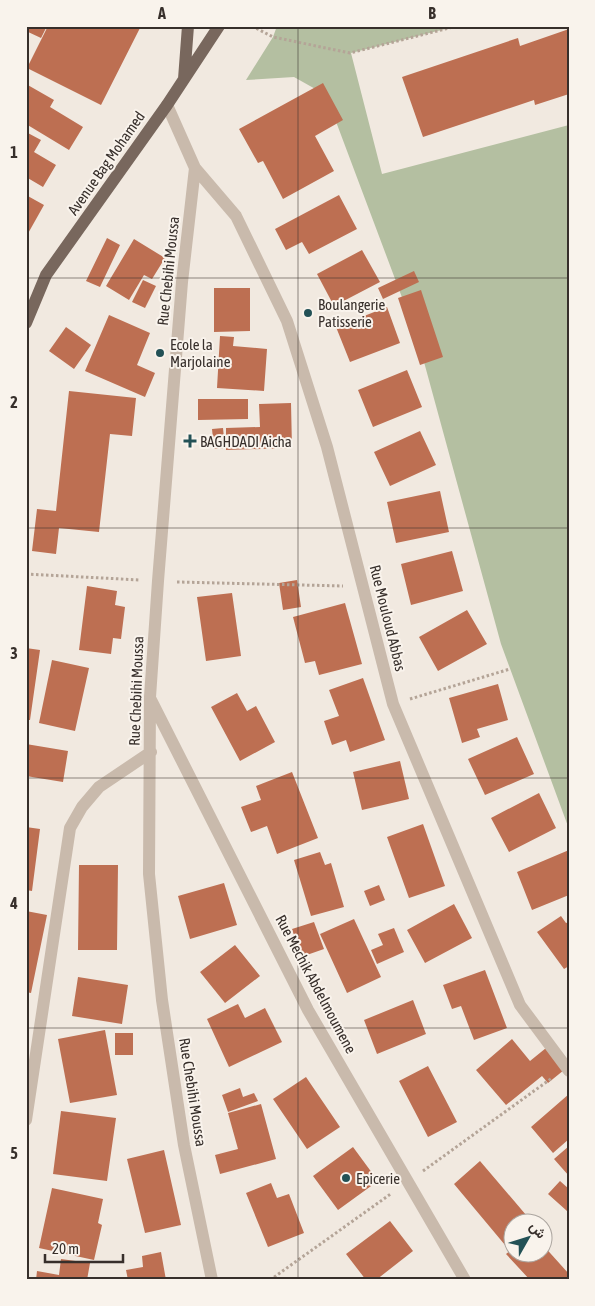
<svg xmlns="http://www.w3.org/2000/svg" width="595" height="1306" viewBox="0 0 595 1306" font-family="'Asap Condensed',Vazirmatn,sans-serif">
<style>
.green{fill:#b4bfa1}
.building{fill:#bd6f52}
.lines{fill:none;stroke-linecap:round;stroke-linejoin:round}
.path{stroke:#b4a497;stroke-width:3;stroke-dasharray:2.5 2.5;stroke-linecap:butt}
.minor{stroke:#c9baac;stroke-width:12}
.primary{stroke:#78675d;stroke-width:12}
.grid{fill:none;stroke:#372f2b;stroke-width:1;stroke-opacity:0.55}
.poi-dot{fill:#235156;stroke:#f9f3ec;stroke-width:2}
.labels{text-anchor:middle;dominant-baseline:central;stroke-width:4;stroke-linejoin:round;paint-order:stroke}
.street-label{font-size:15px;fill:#372f2b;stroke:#f9f3ec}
.poi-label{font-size:15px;fill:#372f2b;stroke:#f9f3ec;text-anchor:start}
.neatline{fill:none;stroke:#372f2b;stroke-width:2}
.grid-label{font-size:16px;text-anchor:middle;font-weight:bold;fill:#372f2b}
</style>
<rect width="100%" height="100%" fill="#f1e9e0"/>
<path class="green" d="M277,26H457L351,53L382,174L569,125V829L501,644L418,340L326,95L294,77L246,80L273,37Z"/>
<path class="building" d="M26,26H47L41,38L26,31Z
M48,26H137L140,28L101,105L27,68Z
M569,29V94L535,105L534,100L423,137L402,77L518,38L520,46Z
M323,83L343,120L315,136L334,171L283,199L263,161L258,163L239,129Z
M26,84L54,100L50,107L83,127L69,150L26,124Z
M26,132L41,140L34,152L56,165L43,187L26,177Z
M26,195L44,205L26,237Z
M339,195L357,229L309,254L302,242L286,250L275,229Z
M107,238L120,245L100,287L86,281Z
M134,239L165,258L152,279L144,275L129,300L106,286Z
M362,250L380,282L334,306L317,274Z
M414,271L419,282L383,299L378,288Z
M143,280L156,286L145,308L132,302Z
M214,288H250V331L214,332Z
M421,290L443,357L420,365L398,298Z
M387,307L400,343L350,362L336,327Z
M109,315L150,333L137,365L155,373L145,397L85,371Z
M66,327L91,345L74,369L49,351Z
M220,336L234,337L233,346L267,349L264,391L217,388Z
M407,370L422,407L373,427L358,390Z
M69,391L136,398L132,436L110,434L99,532L59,528L56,554L32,551L37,509L56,511Z
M198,399H248V419L198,420Z
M291,403L292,448L226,450V428L260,427L259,404Z
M223,428L225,448L214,449L212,429Z
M420,431L436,465L390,486L374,452Z
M440,491L449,532L396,543L387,502Z
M452,551L463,591L411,605L401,564Z
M297,580L301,607L283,610L279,583Z
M87,586L117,591L115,605L125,607L121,639L113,638L111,654L79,650Z
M232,593L241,656L206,661L197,597Z
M345,603L362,664L319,675L315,661L305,663L293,617Z
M467,610L487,644L438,671L419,637Z
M26,648L40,650L30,720H26Z
M52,660L89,668L75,731L39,723Z
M363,678L385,740L350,752L346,740L332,745L324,721L339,716L329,690Z
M498,684L508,720L477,729L480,737L462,743L449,698Z
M237,693L247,711L256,706L275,742L240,761L211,707Z
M517,737L534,774L485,795L468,759Z
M26,744L68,751L63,782L26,776Z
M400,761L409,799L362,810L353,772Z
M292,772L318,838L277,854L267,826L251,832L241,807L261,800L256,786Z
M539,793L556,828L509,852L491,818Z
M423,824L445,886L409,898L387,837Z
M26,827L40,829L32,891L26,890Z
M569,850V895L532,910L517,872Z
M320,852L325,865L331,863L344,907L311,916L294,860Z
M79,865H118L117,950H78Z
M224,883L237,925L190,939L178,896Z
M379,885L385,900L370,906L364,891Z
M454,904L472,938L425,963L407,930Z
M26,911L47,915L31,993L26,992Z
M561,916L566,923L569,922V966L564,969L537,932Z
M354,919L381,977L347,993L320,934Z
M314,922L324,949L301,957L292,929Z
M394,928L404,952L377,964L371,950L383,945L378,934Z
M235,945L260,976L225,1003L200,972Z
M485,970L507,1028L474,1040L461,1006L452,1009L443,985Z
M78,977L128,985L122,1024L72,1016Z
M413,1000L426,1034L377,1054L364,1020Z
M238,1004L245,1018L265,1008L282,1042L229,1067L207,1019Z
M105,1030L117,1095L70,1103L58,1039Z
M115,1033H133V1055H115Z
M512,1039L530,1061L546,1048L564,1070L548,1083L542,1076L506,1105L476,1070Z
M428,1066L457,1122L428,1137L399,1081Z
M306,1077L340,1127L307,1149L273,1099Z
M240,1088L243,1097L254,1093L258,1101L228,1112L222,1095Z
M569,1094V1139L553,1153L531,1127Z
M261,1104L276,1159L220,1174L215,1155L238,1149L228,1113Z
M61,1111L116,1118L107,1181L53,1174Z
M569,1146V1176L554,1159Z
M353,1147L378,1181L338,1210L313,1176Z
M164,1150L181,1225L145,1233L127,1159Z
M480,1161L532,1222L530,1224H512V1238L505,1245L454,1184Z
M560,1181L569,1189V1210L567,1211L548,1194Z
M271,1183L277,1198L289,1194L304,1233L268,1247L246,1193Z
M52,1188L103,1199L98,1223L102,1225L94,1260L39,1248Z
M390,1221L413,1251L376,1280H366L346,1254Z
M542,1244L569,1274V1280H530L506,1254L512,1249V1254H542Z
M161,1252L166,1280H128L126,1270L143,1267L142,1256Z
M61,1259L90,1263L87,1280H36L37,1271L59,1275Z"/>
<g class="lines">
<path class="path" d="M252,26L273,37L350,53L457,26
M26,574L140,580
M177,582L343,586
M410,699L510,669
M423,1171L552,1078
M270,1280L392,1193"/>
<path class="minor" d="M167,105L195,168L182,282L158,581L150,697L149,874L162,1000L184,1145L212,1280
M195,168L236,216L287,321L327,447L393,704L520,1005L569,1071
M151,700L308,1010L465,1280
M26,1120L70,828L82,807L99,787L151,752"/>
<path class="primary" d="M184,79L188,26
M26,323L46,275L167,105L219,26"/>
</g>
<path class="grid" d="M298,26V1280M26,278H569M26,528H569M26,778H569M26,1028H569"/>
<g class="poi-dot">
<circle cx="308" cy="313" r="5"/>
<circle cx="160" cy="353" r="5"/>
<path d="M187.5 433.5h5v5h5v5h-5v5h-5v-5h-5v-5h5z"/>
<circle cx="346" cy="1178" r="5"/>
</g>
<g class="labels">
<g class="street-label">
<text transform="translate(106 163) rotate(-55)">Avenue Bag Mohamed</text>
<text transform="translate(168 271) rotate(-84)">Rue Chebihi Moussa</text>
<text transform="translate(388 618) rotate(76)">Rue Mouloud Abbas</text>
<text transform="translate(136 691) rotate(-88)">Rue Chebihi Moussa</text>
<text transform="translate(316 984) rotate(62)">Rue Mechik Abdelmoumene</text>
<text transform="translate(193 1092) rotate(81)">Rue Chebihi Moussa</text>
</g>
<g class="poi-label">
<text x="318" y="304">Boulangerie<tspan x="318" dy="17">Patisserie</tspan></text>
<text x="170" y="344">Ecole la<tspan x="170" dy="17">Marjolaine</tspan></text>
<text x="200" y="441">BAGHDADI Aicha</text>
<text x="356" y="1178">Epicerie</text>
</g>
</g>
<rect width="595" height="1306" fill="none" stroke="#f9f3ec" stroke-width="55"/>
<g transform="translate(528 1238) rotate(51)"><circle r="24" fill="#f9f3ec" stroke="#aba59f"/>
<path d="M0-4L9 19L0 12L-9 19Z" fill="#235156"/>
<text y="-8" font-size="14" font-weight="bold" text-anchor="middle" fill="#372f2b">ش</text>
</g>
<path d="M45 1254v8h78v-8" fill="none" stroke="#372f2b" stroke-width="2.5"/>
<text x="52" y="1254" font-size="15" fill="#372f2b" stroke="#f9f3ec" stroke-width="4" paint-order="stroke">20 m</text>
<rect x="28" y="28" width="540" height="1250" class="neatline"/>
<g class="grid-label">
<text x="162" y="19">A</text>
<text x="432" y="19">B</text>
<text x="14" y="158">1</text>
<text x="14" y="408">2</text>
<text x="14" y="659">3</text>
<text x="14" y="909">4</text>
<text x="14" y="1159">5</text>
</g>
</svg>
